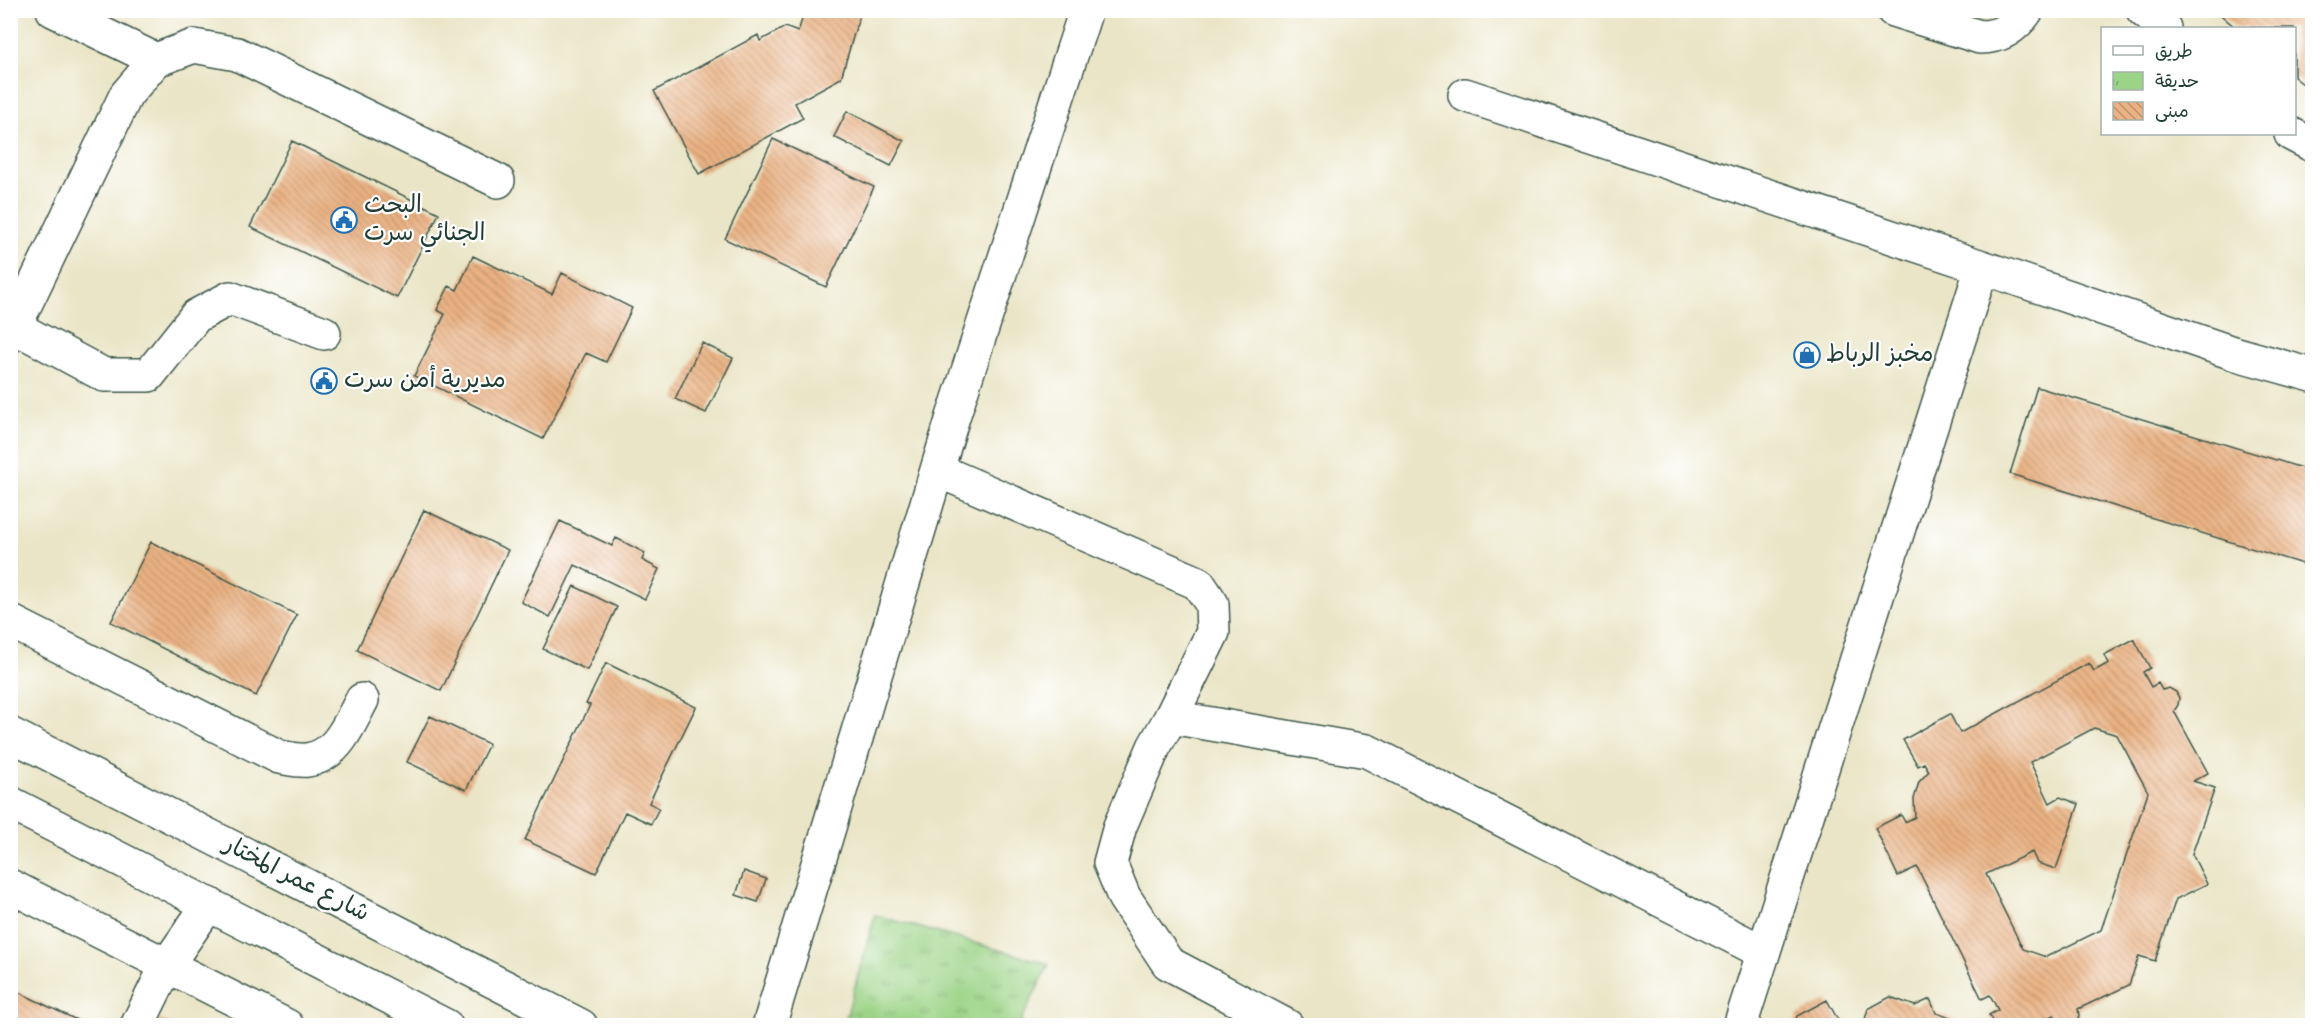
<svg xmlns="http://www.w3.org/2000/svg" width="2323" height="1036" viewBox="0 0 2323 1036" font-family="'Indie Flower','Playpen Sans Arabic',sans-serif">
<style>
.park{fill:url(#park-tufts);stroke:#5e885e;stroke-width:1.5}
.building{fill:url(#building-back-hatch);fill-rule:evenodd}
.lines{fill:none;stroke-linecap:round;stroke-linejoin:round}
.minor-casing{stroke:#3d564a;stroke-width:36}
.major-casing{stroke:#3d564a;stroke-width:36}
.minor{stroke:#fff;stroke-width:33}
.major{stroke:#fff;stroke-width:33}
.labels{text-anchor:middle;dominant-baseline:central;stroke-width:4.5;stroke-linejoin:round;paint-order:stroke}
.poi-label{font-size:24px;fill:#1f3d34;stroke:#fff;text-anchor:start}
.street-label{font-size:24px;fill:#1f3d34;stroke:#fff}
</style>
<defs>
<pattern id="park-tufts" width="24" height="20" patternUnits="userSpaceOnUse" patternTransform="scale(1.5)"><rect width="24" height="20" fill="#9cd487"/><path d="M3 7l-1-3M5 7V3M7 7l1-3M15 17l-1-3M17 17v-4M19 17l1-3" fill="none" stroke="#7fad6f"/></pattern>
<pattern id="building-back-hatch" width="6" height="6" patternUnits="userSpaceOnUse" patternTransform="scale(1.5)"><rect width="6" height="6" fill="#ebb283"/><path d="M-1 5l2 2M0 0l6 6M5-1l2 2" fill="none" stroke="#be926c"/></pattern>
</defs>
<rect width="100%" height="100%" fill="#fff"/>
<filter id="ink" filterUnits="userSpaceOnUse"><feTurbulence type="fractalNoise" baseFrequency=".0167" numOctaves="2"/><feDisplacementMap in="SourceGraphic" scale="12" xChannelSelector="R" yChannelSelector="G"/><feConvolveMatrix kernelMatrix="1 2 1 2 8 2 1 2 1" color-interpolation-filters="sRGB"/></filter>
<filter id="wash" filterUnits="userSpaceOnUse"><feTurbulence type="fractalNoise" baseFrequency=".008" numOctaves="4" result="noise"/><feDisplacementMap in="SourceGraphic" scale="24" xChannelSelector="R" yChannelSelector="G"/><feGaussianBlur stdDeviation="1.35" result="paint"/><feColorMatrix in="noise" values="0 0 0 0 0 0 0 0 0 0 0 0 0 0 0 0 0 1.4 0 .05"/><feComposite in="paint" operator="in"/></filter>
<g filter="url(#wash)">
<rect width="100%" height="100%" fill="#eae5c6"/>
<path class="park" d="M875,915L1049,964L1019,1025H844Z"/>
<g id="blocks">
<path class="building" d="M805,10H861L841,78L795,103L803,118L699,174L654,91L758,35L760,41L785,27L798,32Z
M2215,10H2312V91L2294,77V28H2236Z
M847,111L904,141L891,166L834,137Z
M773,139L874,187L826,287L725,239Z
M292,141L439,213L397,298L250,227Z
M473,256L552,294L562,273L632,308L606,362L586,353L543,439L414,376L445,314L437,310L449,286L457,290Z
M702,343L733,358L706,413L675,399Z
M2037,387L2312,471V567L2010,474Z
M424,510L508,550L441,691L357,650Z
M560,521L612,546L616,538L645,553L642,560L659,569L645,599L575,565L550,617L521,602Z
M151,542L297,615L256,696L111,622Z
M574,586L617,607L587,670L543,649Z
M2134,639L2150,668L2143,672L2151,687L2158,683L2162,690L2169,688L2176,692L2179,698L2178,705L2174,711L2208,773L2193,781L2215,788L2192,854L2207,884L2176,899L2155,961L2139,956L2129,985L2078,1009L2079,1016L2075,1023L2069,1026L2061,1025L2054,1015L2040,1021L2042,1026H1995L1989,1015L1998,1010L1990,995L1982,999L1917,867L1898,876L1875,828L1901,815L1905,822L1915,817L1914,799L1919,782L1929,771L1924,763L1918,766L1903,740L1950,714L1960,733L2089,663L2094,671L2109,663L2104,655ZM2094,728L2117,735L2148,792L2101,930L2046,957L2023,949L1986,874L2032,852L2037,863L2056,869L2079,804L2060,797L2050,803L2030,762Z
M606,663L696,707L649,803L659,808L651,824L625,812L596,873L525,840L590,705L586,704Z
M430,716L489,744L466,790L407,762Z
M744,871L766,879L758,902L736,895Z
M10,988L89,1026H10Z
M1890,997L1915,1006L1930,999L1936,1013L1960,1021L1962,1026H1863L1868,1009Z
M1827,1000L1838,1020L1854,1026H1794L1797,1016Z
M160,1019L174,1026H156Z"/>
</g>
</g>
<g filter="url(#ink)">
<use href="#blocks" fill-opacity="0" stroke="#3d564a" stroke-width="1.5"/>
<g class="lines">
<g class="minor-casing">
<path id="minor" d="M53,10L156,60
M1893,10L1980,37C2001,37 2015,28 2027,10
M2143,10L2164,28
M1465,95L1982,267L2233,353L2312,375
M2291,134L2312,145
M15,327L104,375H149L196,316L230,298L324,333
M10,336L126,95L156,60L194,46L237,54L498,181
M937,470L1198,583L1212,604L1213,632L1171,717
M10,621L279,757C287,758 298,761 307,760C338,756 349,724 362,700
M10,886L287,1026
M137,1026L167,965L209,904
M769,1026L953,417L1086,10
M1287,1026L1168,963L1124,897L1110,863L1120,826L1154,747L1171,717L1367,751L1763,952
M1740,1026L1982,267"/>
</g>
<g class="major-casing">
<path id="major" d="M10,734L581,1026
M10,803L446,1026"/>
</g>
<use href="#minor" class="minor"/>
<use href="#major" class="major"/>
</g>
</g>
<defs>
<g id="civic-ring" transform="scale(1.35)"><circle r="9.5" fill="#fff" stroke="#1f6fb2" stroke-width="1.5"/><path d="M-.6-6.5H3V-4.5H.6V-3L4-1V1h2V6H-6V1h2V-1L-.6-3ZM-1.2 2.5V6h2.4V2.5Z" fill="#1f6fb2"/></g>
<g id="shop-ring" transform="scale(1.35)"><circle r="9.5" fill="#fff" stroke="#1f6fb2" stroke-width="1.5"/><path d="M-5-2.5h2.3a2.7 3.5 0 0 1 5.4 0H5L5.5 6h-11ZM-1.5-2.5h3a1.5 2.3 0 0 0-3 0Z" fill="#1f6fb2"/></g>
</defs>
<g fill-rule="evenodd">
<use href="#civic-ring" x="344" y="220"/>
<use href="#shop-ring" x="1807" y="355"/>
<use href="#civic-ring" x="324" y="381"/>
</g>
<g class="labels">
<g class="poi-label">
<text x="364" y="206">البحث<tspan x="364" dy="28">الجنائي سرت</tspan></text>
<text x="1826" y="355">مخبز الرباط</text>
<text x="344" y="381">مديرية أمن سرت</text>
</g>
<g class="street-label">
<text transform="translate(296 880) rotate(27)">شارع عمر المختار</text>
</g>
</g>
<rect width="2323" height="1036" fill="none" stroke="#fff" stroke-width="36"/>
<rect x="2101" y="27" width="195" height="108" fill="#ffffff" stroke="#a5b1ae" stroke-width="1.5"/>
<rect x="2113" y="46" width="30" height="9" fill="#ffffff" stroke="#a5b1ae" stroke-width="1.5"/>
<text x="2155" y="57" font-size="18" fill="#1f3d34">طريق</text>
<rect x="2113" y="72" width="30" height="18" fill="url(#park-tufts)" stroke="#a5b1ae" stroke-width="1.5"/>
<text x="2155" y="87" font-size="18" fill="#1f3d34">حديقة</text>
<rect x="2113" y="102" width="30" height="18" fill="url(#building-back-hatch)" stroke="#a5b1ae" stroke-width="1.5"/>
<text x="2155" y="117" font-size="18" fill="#1f3d34">مبنى</text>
</svg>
